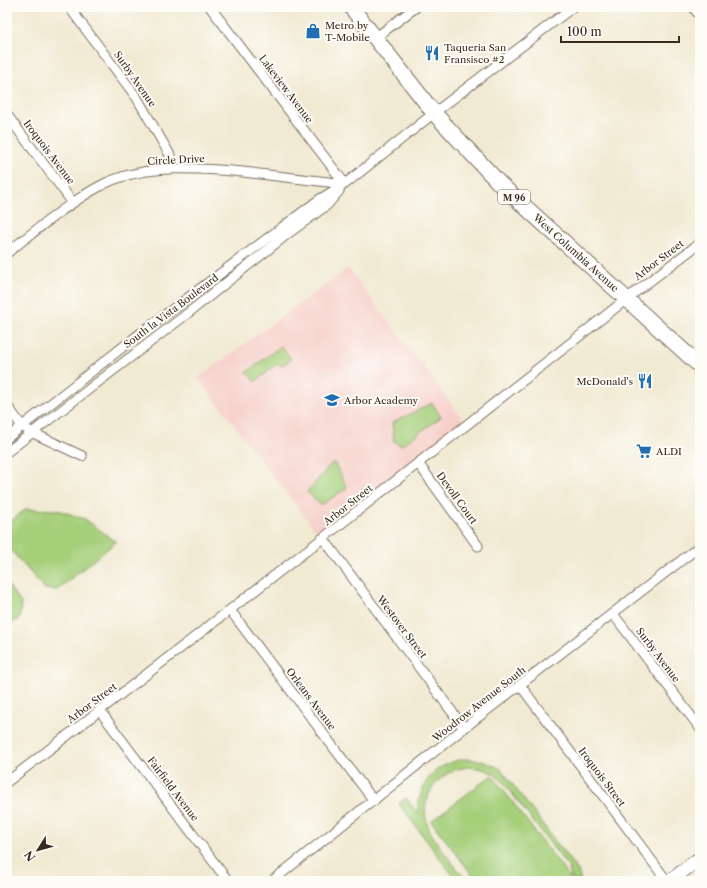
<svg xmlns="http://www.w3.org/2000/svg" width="707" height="888" viewBox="0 0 707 888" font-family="'Libre Caslon Text',serif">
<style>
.built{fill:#f7d0ca}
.green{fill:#a6cf7a;stroke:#707c4c}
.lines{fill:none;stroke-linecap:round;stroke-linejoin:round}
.street-casing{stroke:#7b6d5d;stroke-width:11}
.secondary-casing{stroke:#7b6d5d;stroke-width:15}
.primary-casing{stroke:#7b6d5d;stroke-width:17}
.street{stroke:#fff;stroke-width:9}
.secondary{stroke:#fff;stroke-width:13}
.primary{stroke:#fff;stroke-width:15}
.labels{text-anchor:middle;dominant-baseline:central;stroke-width:4;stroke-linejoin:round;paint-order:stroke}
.shield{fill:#fdfcf7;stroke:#75695f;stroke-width:1}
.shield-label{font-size:9px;font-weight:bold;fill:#3b2a1e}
.poi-label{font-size:10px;fill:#3b2a1e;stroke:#fdfcf7;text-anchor:start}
.street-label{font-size:10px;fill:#3b2a1e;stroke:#fdfcf7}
</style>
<rect width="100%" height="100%" fill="#fdfcf7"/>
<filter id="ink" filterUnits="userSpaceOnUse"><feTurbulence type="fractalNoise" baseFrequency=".025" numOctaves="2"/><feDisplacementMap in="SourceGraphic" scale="8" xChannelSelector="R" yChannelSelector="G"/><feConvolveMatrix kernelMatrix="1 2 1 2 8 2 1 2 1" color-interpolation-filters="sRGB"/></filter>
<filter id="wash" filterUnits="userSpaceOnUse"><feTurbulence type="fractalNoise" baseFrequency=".012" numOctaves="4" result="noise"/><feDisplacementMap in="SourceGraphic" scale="16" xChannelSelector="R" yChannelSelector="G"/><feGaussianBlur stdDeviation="0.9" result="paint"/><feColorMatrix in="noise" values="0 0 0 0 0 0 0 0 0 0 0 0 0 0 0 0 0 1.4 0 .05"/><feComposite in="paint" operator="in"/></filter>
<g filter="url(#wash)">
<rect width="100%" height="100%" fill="#f1ead3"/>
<path class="built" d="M348,268L465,422L319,535L198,378Z"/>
<path class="green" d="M281,346L291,359L282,366L277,364L255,382L247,372Z
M432,403L441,417L402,445L394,442L392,423Z
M332,463L335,464L347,488L321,505L307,492Z
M26,509L58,510L85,519L116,542L57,590L45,589L7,546V524Z
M7,584L21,603L20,618L7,626Z
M463,759C479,759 487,762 501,769L578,871L581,881H573L568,867L503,782C498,777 492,772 485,770C452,758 417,789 427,823C431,839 456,867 467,881H457L399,804L406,798L417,813C421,781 432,766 463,759Z
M492,775L570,878L566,881H477L431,821Z"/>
</g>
<g filter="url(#ink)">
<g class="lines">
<g class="street-casing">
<path id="street" d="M69,7L137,98L170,155L172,169
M210,7L345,184
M693,7L700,16
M375,38L416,7
M7,115L73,203
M7,253C38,229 70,201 106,183C146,164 200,168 243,172C277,176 311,180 345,184
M7,406L22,426L31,432L82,456
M7,438L133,339L320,199L345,184L434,113L573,7
M7,452L192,310L290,232L327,205L339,191
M418,463L478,546
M323,538L464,728
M230,610L374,801
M613,614L700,728
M520,685L667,881
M100,711L228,881
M7,782L323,538L638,290L700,243
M272,881L464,728L700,546"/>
</g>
<g class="secondary-casing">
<path id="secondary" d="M670,881L700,858"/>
</g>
<g class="primary-casing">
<path id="primary" d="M351,7L434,113L499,183L700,366"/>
</g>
<use href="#street" class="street"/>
<use href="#secondary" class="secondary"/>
<use href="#primary" class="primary"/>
</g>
</g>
<defs>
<g id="shop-bare" transform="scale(1.2)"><path d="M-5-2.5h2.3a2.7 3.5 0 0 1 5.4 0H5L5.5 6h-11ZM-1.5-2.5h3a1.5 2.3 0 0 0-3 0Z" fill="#1f6fb2" stroke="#fdfcf7" stroke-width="2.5" paint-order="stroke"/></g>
<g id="restaurant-bare" transform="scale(1.2)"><path d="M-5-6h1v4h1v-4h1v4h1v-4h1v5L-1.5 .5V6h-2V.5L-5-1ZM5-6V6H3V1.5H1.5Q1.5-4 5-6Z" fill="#1f6fb2" stroke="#fdfcf7" stroke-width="2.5" paint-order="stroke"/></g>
<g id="school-bare" transform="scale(1.2)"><path d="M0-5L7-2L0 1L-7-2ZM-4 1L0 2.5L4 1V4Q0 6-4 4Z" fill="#1f6fb2" stroke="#fdfcf7" stroke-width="2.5" paint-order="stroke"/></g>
<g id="supermarket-bare" transform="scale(1.2)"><path d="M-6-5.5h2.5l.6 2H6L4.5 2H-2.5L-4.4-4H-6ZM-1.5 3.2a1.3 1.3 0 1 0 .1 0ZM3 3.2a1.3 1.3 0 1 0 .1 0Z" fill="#1f6fb2" stroke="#fdfcf7" stroke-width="2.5" paint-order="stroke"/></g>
</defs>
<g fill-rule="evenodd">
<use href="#shop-bare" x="313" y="31"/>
<use href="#restaurant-bare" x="432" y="53"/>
<use href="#restaurant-bare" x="645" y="381"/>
<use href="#school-bare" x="332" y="400"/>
<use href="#supermarket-bare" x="644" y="451"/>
</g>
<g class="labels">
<rect class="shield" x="498" y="190" width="32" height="14" rx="3"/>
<g class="shield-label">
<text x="514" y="197">M 96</text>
</g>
<g class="poi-label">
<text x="325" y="25">Metro by<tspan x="325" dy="12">T-Mobile</tspan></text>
<text x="444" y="47">Taqueria San<tspan x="444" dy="12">Fransisco #2</tspan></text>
<text x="633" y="381" text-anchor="end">McDonald's</text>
<text x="344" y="400">Arbor Academy</text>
<text x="656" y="451">ALDI</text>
</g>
<g class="street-label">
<text transform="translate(135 79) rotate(55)">Surby Avenue</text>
<text transform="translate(286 89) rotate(53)">Lakeview Avenue</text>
<text transform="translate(49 152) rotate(53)">Iroquois Avenue</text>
<text transform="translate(176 160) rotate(-3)">Circle Drive</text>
<text transform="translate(576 253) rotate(42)">West Columbia Avenue</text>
<text transform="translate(659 260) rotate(-37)">Arbor Street</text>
<text transform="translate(171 311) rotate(-37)">South la Vista Boulevard</text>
<text transform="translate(457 498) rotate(54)">Devoll Court</text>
<text transform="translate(348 505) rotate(-38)">Arbor Street</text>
<text transform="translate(402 627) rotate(53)">Westover Street</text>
<text transform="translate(658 655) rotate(53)">Surby Avenue</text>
<text transform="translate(311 699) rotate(53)">Orleans Avenue</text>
<text transform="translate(92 703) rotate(-37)">Arbor Street</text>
<text transform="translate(479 704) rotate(-38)">Woodrow Avenue South</text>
<text transform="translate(602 777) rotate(53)">Iroquois Street</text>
<text transform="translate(173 789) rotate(53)">Fairfield Avenue</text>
</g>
</g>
<rect width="707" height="888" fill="none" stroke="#fdfcf7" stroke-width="24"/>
<g transform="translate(38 850) rotate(233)" stroke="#fdfcf7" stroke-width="3" paint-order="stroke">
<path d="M0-3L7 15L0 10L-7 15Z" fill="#3b2a1e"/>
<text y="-6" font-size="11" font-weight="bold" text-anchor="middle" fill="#3b2a1e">N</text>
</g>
<path d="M561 36v6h118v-6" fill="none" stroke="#3b2a1e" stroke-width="2"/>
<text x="567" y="36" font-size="12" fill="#3b2a1e" stroke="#fdfcf7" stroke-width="3" paint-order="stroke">100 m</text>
</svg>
